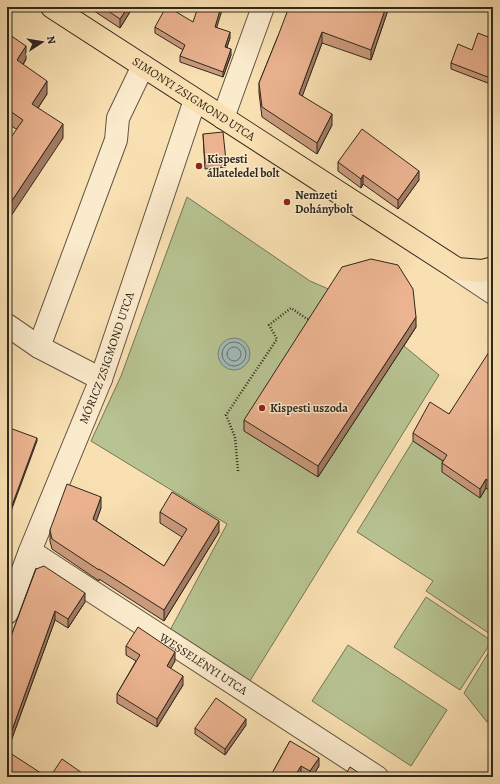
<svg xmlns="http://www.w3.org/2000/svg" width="500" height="784" viewBox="0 0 500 784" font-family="Alegreya,serif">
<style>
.green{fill:#b7c391;stroke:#747557}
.water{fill:#a2bbb7;stroke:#748079}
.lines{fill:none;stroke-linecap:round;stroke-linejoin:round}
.shore{stroke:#69716a;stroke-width:1}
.minor-casing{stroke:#625542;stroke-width:24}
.major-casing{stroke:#30271d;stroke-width:24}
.path{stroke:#30271d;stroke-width:2.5;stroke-dasharray:1 2;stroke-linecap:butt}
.minor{stroke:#fbebcd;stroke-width:22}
.major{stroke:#f9e0b2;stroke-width:22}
.wall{fill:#ca9a7c;stroke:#30271d}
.shaded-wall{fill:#a47d65;stroke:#30271d}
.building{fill:#ebb390;stroke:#30271d}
.poi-dot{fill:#8f2418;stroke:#fbebcd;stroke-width:1.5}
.labels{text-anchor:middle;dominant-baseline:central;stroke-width:3;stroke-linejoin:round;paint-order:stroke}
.street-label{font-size:12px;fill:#30271d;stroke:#fbebcd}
.poi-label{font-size:12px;font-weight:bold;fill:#30271d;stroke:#fbebcd;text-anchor:start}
</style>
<rect width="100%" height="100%" fill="#f9e0b2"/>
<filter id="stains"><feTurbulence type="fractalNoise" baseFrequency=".005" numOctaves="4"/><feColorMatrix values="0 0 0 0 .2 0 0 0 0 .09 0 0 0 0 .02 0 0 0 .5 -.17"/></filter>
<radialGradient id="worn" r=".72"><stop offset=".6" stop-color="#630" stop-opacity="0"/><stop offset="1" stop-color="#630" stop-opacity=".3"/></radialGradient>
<path class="green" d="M187,197L310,281L333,291L413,300L416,327L404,346L439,375L248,684L168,634L227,524L91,441L121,376Z
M413,441L447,464L480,497L486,488L493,493V636L426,591L433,581L357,532Z
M426,597L492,641L460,690L394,647Z
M348,645L447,710L411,766L312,701Z
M493,645V713L487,722L464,693Z"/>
<path class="water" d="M218 354a16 16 0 1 1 32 0a16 16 0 1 1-32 0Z"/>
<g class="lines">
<path class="shore" d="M222 354a12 12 0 1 1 24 0a12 12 0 1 1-24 0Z
M227 354a7 7 0 1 1 14 0a7 7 0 1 1-14 0Z"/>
<g class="minor-casing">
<g id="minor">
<path d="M223,118L263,7"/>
<path d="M457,269L493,293"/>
<path d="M7,325L39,347L101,379"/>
<path d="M39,347L116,140L118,118L143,66"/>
<path id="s1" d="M30,551L377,777"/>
<path id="s2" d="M7,613L30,551L101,379L195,100"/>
</g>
</g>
<g class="major-casing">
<g id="major">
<path id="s3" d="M52,7L457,269L482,271L493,268"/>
</g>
</g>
<path class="path" d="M238,471L235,437L226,415L277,339L269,325L291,308L307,319H311"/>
<use href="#minor" class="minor"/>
<use href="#major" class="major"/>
</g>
<path class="wall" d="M88,7H133L120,28Z
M389,7L371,60L322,43L302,96L332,125L317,154L262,117L259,93V83L278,36Z
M193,22L216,27L230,38L227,47L231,55L223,77L180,62V56L183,50L155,33V27Z
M7,33L26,59L23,65L47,94L38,108L63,138L16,129L7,123Z
M493,39V85L451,69V63L472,50Z
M203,134L226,161V167L205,169Z
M338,162L419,180L398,209L363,184L361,188L338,171Z
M416,327L318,477L244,431V420Z
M493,355V493L486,488L480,498L442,472V463L443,461L413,441V433L449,414Z
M101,508L96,521L164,566L182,537L160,523V512L219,532L164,621L99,579V581L52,549L50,541V530Z
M36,569L85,602L68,628L55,620L7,752V777V647Z
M126,646L175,661L170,668L183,685L157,727L117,703V694L136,661L126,655Z
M246,725L225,755L195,734V728Z
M290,741L319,766L312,777H305L301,775L299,777H270Z"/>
<path class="shaded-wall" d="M128,7H133L120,28V19Z
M221,7H223L215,33V27Z
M386,7H389L371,60V50Z
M230,32V38L225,52V47Z
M322,32V43L299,105V94Z
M26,46V59L17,74V60Z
M231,49V55L223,77V72Z
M47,81V94L32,117V104Z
M332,114V125L317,154V143Z
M63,124V138L7,222V208Z
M419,171V180L398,209V200Z
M363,175V184L361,188V179Z
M416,317V327L318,477V466Z
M37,438V441L7,522V519Z
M486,479V488L480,498V489Z
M101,497V508L93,530V519Z
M219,521V532L164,621V610Z
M85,593V602L68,628V619Z
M55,611V620L7,752V744Z
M175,652V661L167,675V666Z
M183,676V685L157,727V719Z
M246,719V725L225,755V749Z
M319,758V766L312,777H310V771Z
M301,766V775L299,777H294Z"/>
<path class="building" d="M102,7H128L120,19Z
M166,7H168L193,22L198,7H221L215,27L230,32L225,47L231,49L223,72L180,56L185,45L155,27Z
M289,7H386L371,50L322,32L299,94L332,114L317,143L262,107L259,83L278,36Z
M7,33L26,46L17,60L47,81L32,104L63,124L7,208V143L23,120L7,109Z
M478,33L493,39V79L451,63L458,44L472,50Z
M362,129L419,171L398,200L363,175L361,179L338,162Z
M223,132L226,161L205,163L203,134Z
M371,259L398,265L413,289L416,317L318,466L244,420L342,267Z
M489,352L493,355V484L486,479L480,489L442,463L447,455L413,433L430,402L449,414Z
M7,427L37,438L7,519Z
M67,484L101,497L93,519L164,566L187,529L160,512L172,492L219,521L164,610L99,569V570L52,539L50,530Z
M44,566L85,593L68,619L55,611L7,744V647L36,569Z
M138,627L175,652L167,666L183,676L157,719L117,694L140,655L126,646Z
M216,698L246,719L225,749L195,728Z
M290,741L319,758L310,771L301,766L294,777H270Z
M7,751L47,777H7Z
M62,759L88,777H50Z
M350,767L365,777H344Z"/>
<g class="poi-dot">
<circle cx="199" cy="166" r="4"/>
<circle cx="287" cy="202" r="4"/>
<circle cx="262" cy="408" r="4"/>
</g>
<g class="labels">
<g class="street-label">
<text stroke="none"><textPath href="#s3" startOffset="169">SIMONYI ZSIGMOND UTCA</textPath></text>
<text stroke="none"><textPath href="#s2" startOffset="274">MÓRICZ ZSIGMOND UTCA</textPath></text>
<text stroke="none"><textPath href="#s1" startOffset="207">WESSELÉNYI UTCA</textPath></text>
</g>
<g class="poi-label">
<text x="207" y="159">Kispesti<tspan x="207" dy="14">állateledel bolt</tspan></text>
<text x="295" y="195">Nemzeti<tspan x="295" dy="14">Dohánybolt</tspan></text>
<text x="270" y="408">Kispesti uszoda</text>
</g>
</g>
<rect width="500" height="784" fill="none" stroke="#f9e0b2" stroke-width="24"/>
<rect x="8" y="8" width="484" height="768" fill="none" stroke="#30271d" stroke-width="2"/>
<rect x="12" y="12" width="476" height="760" fill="none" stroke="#30271d"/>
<g transform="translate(42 42) rotate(78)" stroke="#fbebcd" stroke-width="3" paint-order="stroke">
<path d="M0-3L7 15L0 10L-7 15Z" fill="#30271d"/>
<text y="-6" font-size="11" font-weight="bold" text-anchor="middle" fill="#30271d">N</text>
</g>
<rect width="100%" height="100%" filter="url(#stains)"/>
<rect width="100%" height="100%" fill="url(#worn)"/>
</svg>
